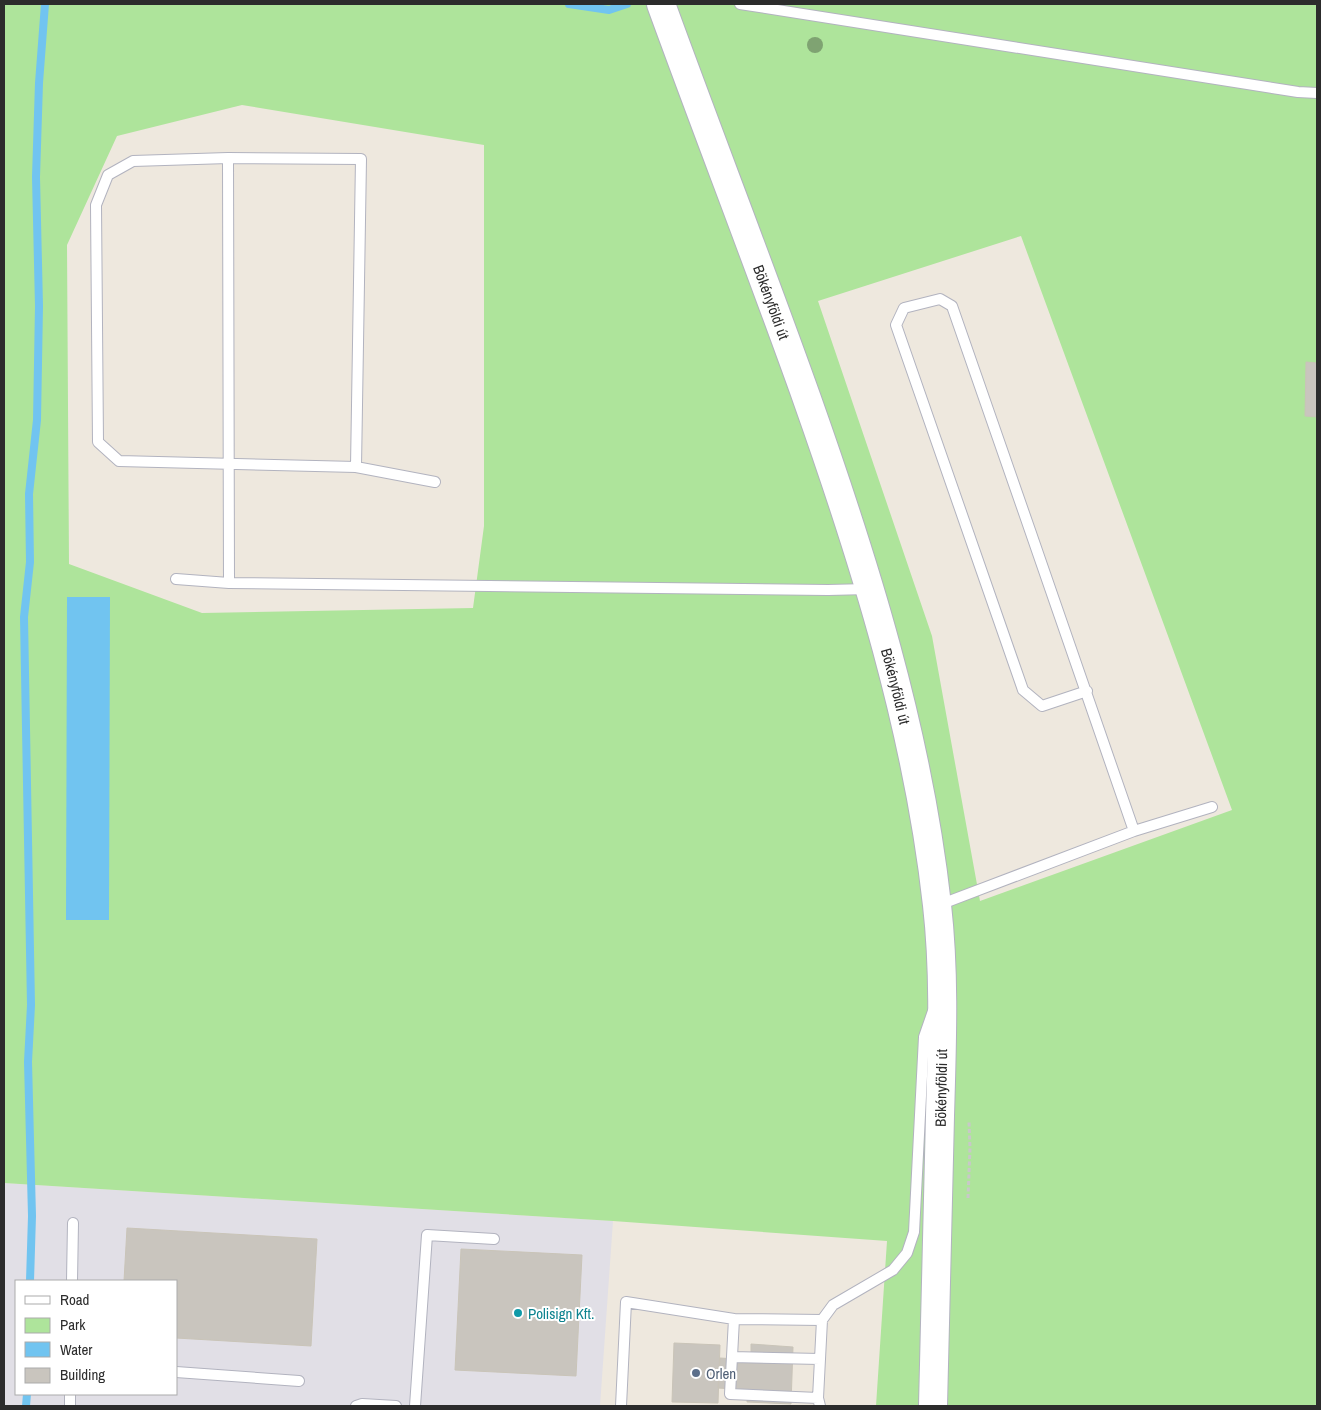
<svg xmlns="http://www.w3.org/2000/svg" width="1321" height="1410" viewBox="0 0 1321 1410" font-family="'Archivo Narrow',sans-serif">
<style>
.industrial{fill:#e1dfe6;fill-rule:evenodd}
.green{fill:#aee49b;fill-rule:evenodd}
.water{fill:#71c4f0}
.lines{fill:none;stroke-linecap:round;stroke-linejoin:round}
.stream{stroke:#71c4f0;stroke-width:8}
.building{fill:#c9c5be;stroke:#c9c4b8}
.lane-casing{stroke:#b2b3bf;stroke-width:12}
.secondary-casing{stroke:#b2b3bf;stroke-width:30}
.path{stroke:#c8c8c8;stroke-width:3;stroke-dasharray:4 2.5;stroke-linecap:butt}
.lane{stroke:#fff;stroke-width:10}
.secondary{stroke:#fff;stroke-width:28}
.tree{fill:#7fa372}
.culture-dot{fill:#0f9aa8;stroke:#fff;stroke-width:2}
.service-dot{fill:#5c6f8a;stroke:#fff;stroke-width:2}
.labels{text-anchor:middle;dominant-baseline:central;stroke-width:4;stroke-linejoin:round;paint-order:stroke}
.street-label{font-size:15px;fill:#2c2c2c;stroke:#fff}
.culture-label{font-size:15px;fill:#0d838f;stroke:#fff;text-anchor:start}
.service-label{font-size:15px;fill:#4e5e75;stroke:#fff;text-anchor:start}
</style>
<rect width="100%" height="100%" fill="#eee8de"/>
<path class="industrial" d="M4,1183L613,1221L600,1406H4ZM16,1281H176V1394H16Z"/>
<path class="green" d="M4,4H1317V1406H876L887,1241L613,1221L4,1183ZM242,105L484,145V526L473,608L202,613L69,564L67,245L117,136ZM1021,236L1232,810L980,901L932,636L818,301Z"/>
<path class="water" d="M67,597H110L109,920H66Z"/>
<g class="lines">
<path class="stream" d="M569,4L609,10L627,4
M30,1281L32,1216L28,1062L31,1005L24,617L30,562L29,494L37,420L39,306L36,177L39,83L45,4
M26,1406L27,1394"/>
</g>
<path class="building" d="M1306,362L1317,363V417L1305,416Z
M127,1228L317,1239L311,1346L176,1338V1281H124Z
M461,1249L582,1255L576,1376L455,1370Z
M674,1343L720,1345L718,1403L672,1402Z
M751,1344L793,1347L791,1404L747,1402L748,1390L718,1388L720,1358L751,1360Z"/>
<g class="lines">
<g class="lane-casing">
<path id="lane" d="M740,4L1298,92L1317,93
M228,158L229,583
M356,467L361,159L228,158L133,161L108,175L96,205L98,442L119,461L356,467L435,482
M176,579L229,583L828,590L868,589
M1134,831L1212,807
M939,905L1134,831C1075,656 1012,481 952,306L940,299L904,308L896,325L1023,690L1042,706L1087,691
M72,1281L73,1223
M734,1319L822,1320
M732,1357L820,1359
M176,1372L299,1381
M70,1406V1394
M356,1406L362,1404L396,1406
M415,1406L427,1235L494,1239
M621,1406L626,1302L734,1319L730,1394L818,1398
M820,1406L818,1398L822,1320L833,1305L893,1270L907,1253L914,1232L924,1037L933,1011"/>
</g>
<g class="secondary-casing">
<g id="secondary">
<path id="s1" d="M661,4C709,136 760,267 807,399C865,563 918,732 937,905C945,975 942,1045 940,1116C938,1212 936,1309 933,1406"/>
</g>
</g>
<path class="path" d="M968,1198L970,1148L969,1122"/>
<use href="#lane" class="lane"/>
<use href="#secondary" class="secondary"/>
</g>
<circle class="tree" cx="815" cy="45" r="8"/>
<circle class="culture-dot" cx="518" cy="1313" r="5"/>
<circle class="service-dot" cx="696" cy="1373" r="5"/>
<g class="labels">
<g class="street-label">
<text stroke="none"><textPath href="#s1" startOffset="318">Bökényföldi út</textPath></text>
<text stroke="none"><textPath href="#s1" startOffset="722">Bökényföldi út</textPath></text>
<text transform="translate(941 1088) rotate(-89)">Bökényföldi út</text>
</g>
<g class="culture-label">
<text x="528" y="1313">Polisign Kft.</text>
</g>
<g class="service-label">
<text x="706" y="1373">Orlen</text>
</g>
</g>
<rect width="1321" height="1410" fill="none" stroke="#2c2c2c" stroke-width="10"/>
<rect x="15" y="1280" width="162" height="115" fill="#ffffff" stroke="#ababab"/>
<rect x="25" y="1296" width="25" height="8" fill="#ffffff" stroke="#ababab"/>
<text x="60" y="1305" font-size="15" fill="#2c2c2c">Road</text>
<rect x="25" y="1318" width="25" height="15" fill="#aee49b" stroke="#ababab"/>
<text x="60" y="1330" font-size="15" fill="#2c2c2c">Park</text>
<rect x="25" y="1342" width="25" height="15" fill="#71c4f0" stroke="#ababab"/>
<text x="60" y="1355" font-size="15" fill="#2c2c2c">Water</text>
<rect x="25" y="1368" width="25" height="15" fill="#c9c5be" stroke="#ababab"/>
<text x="60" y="1380" font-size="15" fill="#2c2c2c">Building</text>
</svg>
